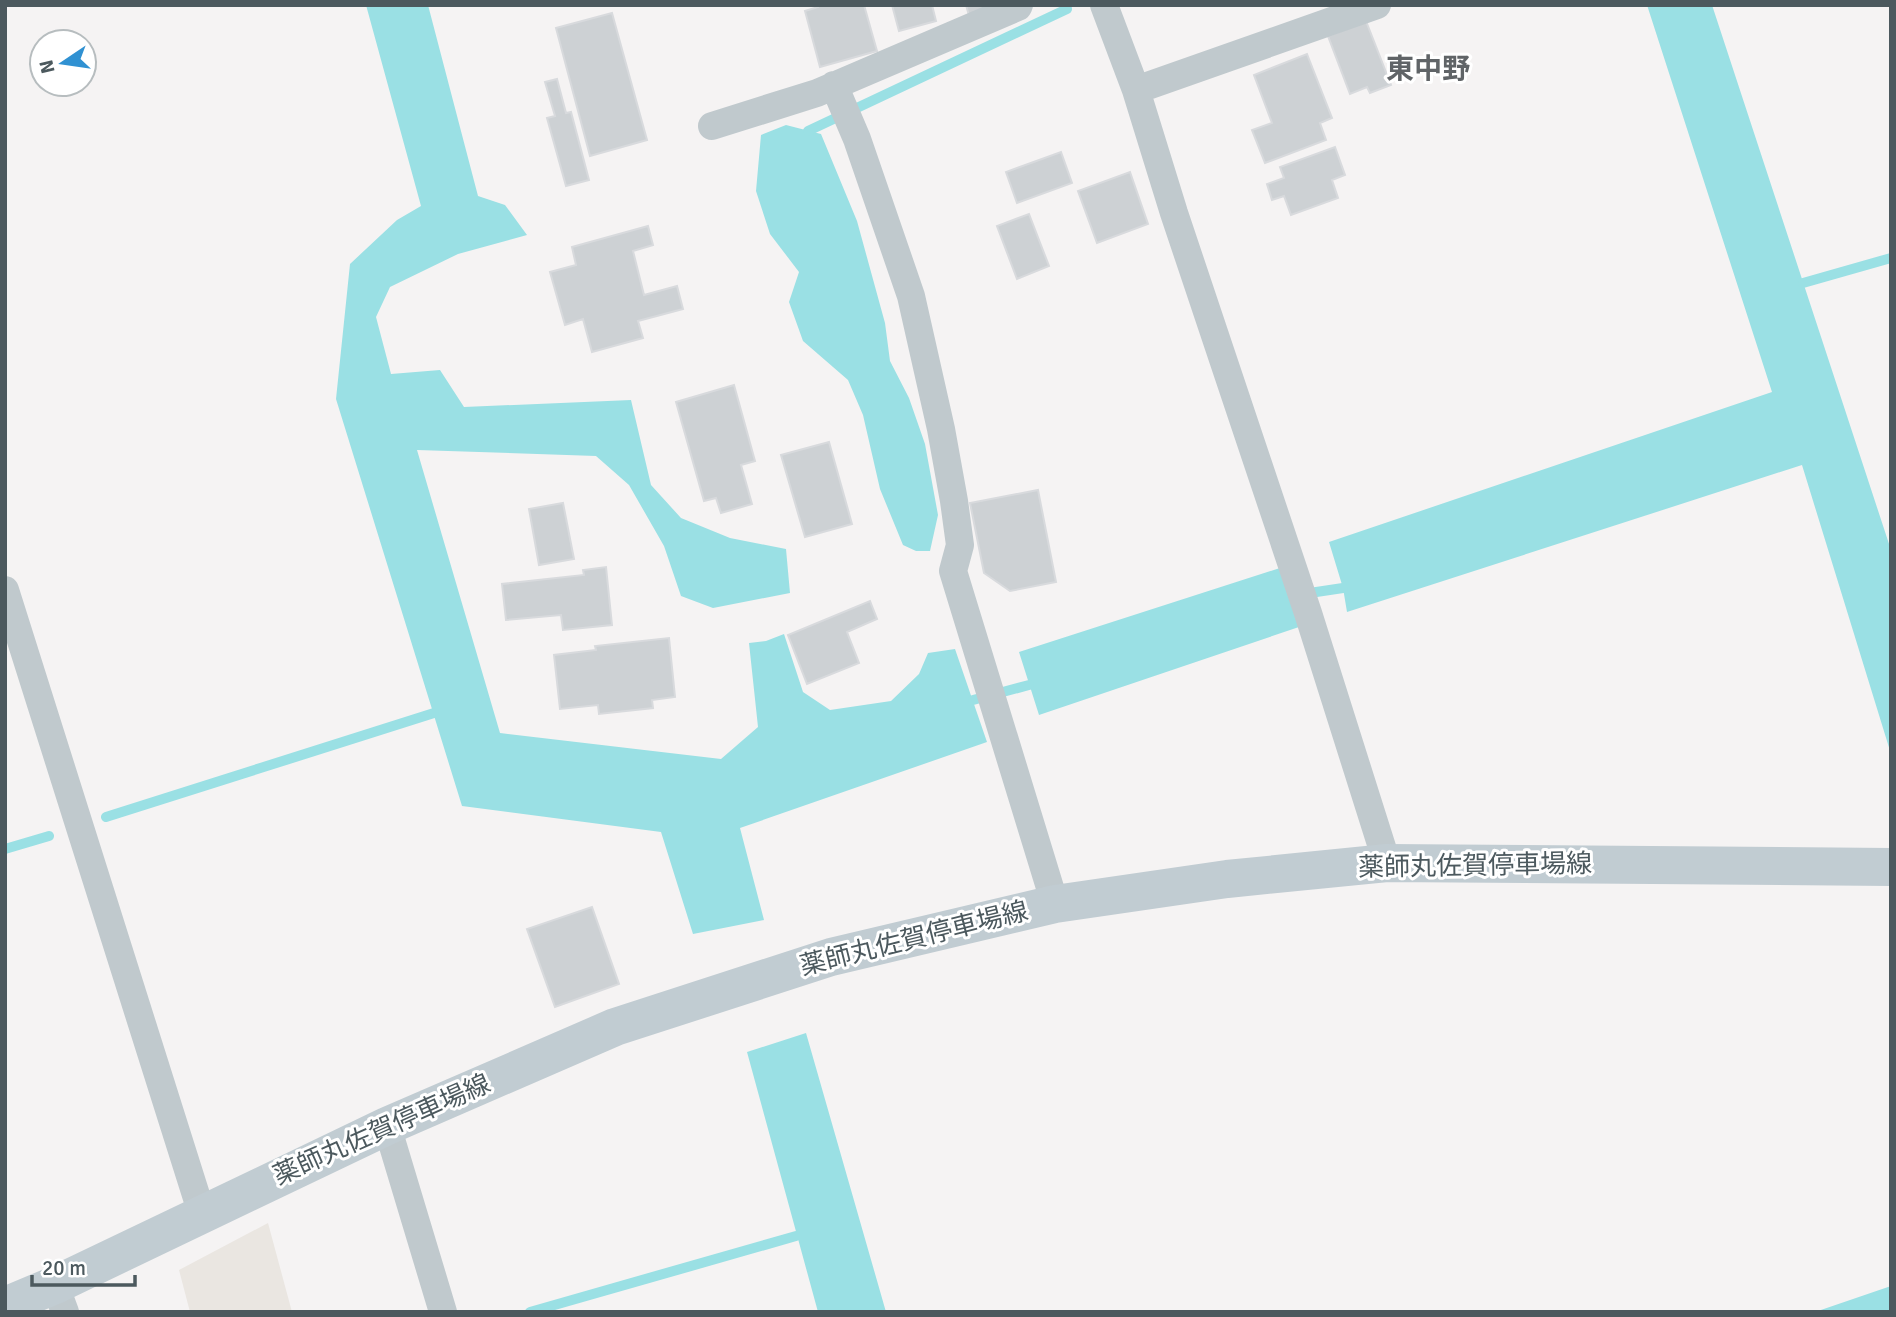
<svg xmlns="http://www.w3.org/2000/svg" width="1896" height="1317" viewBox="0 0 1896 1317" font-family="Signika,'Noto Sans JP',sans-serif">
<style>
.commercial{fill:#eae6e1}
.water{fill:#9ae0e4}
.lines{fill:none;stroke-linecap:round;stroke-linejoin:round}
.stream{stroke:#9ae0e4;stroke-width:10}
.building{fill:#cdd1d4;stroke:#d8dadd;stroke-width:2}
.minor{stroke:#c0c9cd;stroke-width:28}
.secondary{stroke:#c1ccd2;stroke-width:38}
.labels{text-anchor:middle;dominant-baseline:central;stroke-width:6;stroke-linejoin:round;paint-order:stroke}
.street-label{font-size:26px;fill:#4c595e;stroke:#fff}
.neighbourhood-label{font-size:28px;font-weight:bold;fill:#606467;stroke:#fff}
</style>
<rect width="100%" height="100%" fill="#f5f3f3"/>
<path class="commercial" d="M268,1223L292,1312H190L179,1270Z"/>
<path class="water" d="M366,5H428L478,196L505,205L527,235L458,254L390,287L376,317L391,374L440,370L464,407L631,400L651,485L681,518L730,538L786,549L790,593L713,608L681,596L664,546L629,485L596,456L417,450L500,733L721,759L758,727L749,643L766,641L784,634L803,692L830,710L891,701L919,674L928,653L955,649L987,742L740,828L764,920L693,934L661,832L462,806L336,399L350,264L397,220L421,206Z
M1647,5H1712L1891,550V754L1802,465L1347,612L1343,588L1329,542L1772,392Z
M786,125L821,134L857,221L885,323L890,361L909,398L925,444L938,515L930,551H916L903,545L880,489L863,415L848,380L803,341L789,302L799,272L770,234L756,191L761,135Z
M1283,567L1299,627L1039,715L1019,652Z
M806,1033L886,1312H818L747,1052Z
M1891,1286V1312H1815Z"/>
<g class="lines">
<path class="stream" d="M808,131L1067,9
M1803,283L1891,258
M1303,594L1343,588
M973,700L1029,685
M106,817L434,713
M5,849L49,836
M530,1312L796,1236"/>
</g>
<path class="building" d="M818,5H864L877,51L820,67L805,11L818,7Z
M892,5H932L936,21L899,31Z
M966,5H1006L970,19Z
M612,13L647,140L590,156L556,28Z
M1366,21L1391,85L1370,93L1367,87L1350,94L1328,36Z
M1307,54L1332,118L1320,123L1326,140L1265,163L1252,130L1272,123L1254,75Z
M557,79L566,113L571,112L589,180L566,186L547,118L555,116L545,82Z
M1335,147L1345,175L1332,180L1338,198L1291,215L1284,196L1272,200L1267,184L1284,178L1280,167Z
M1061,152L1072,183L1017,203L1006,172Z
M1130,172L1148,224L1097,243L1078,191Z
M1029,214L1049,266L1017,279L997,226Z
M648,226L653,245L633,251L644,295L677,286L683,309L638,321L643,338L592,352L583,319L565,325L550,272L576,265L572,247Z
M734,385L755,461L741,465L752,504L721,513L716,498L704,501L676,402Z
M829,442L852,524L805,537L781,455Z
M1038,490L1056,582L1010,591L984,573L970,503Z
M563,503L574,559L539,565L529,509Z
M606,567L612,625L563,630L561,615L506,620L502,584L584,575L583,570Z
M870,601L877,619L847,632L859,663L807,684L788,635Z
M669,638L675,697L652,700L653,708L599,714L598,705L560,709L554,655L596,650L595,646Z
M592,907L619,984L555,1007L527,929Z"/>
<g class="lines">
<path class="minor" d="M1104,5L1136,90L1174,213L1308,613L1387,863
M834,85L857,139L911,296L941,429L954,501L960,545L953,571L1055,904
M1136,90L1377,5
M712,126L817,93L1018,7L1019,5
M5,590L202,1214
M387,1126L443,1312
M55,1285L65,1312"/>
<path class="secondary" d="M5,1306L55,1285L387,1126L615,1027L831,957L1055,904L1227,879L1387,863L1891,867"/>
</g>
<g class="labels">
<g class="street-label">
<text transform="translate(1475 866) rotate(-1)">薬師丸佐賀停車場線</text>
<text transform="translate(914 939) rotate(-14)">薬師丸佐賀停車場線</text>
<text transform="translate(382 1130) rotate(-24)">薬師丸佐賀停車場線</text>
</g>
<g class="neighbourhood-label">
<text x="1428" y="69">東中野</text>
</g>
</g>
<rect width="1896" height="1317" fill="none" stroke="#4c595e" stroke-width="14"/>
<g transform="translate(63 63) rotate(257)"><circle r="33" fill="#ffffff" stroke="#b7bdbf" stroke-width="2"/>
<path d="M0-5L12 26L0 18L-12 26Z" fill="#3091d2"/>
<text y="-10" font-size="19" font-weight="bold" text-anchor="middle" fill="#4c595e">N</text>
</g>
<path d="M32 1275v10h103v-10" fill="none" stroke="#4c595e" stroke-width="3.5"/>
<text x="42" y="1275" font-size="21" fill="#4c595e" stroke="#ffffff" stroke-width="5" paint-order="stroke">20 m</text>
</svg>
